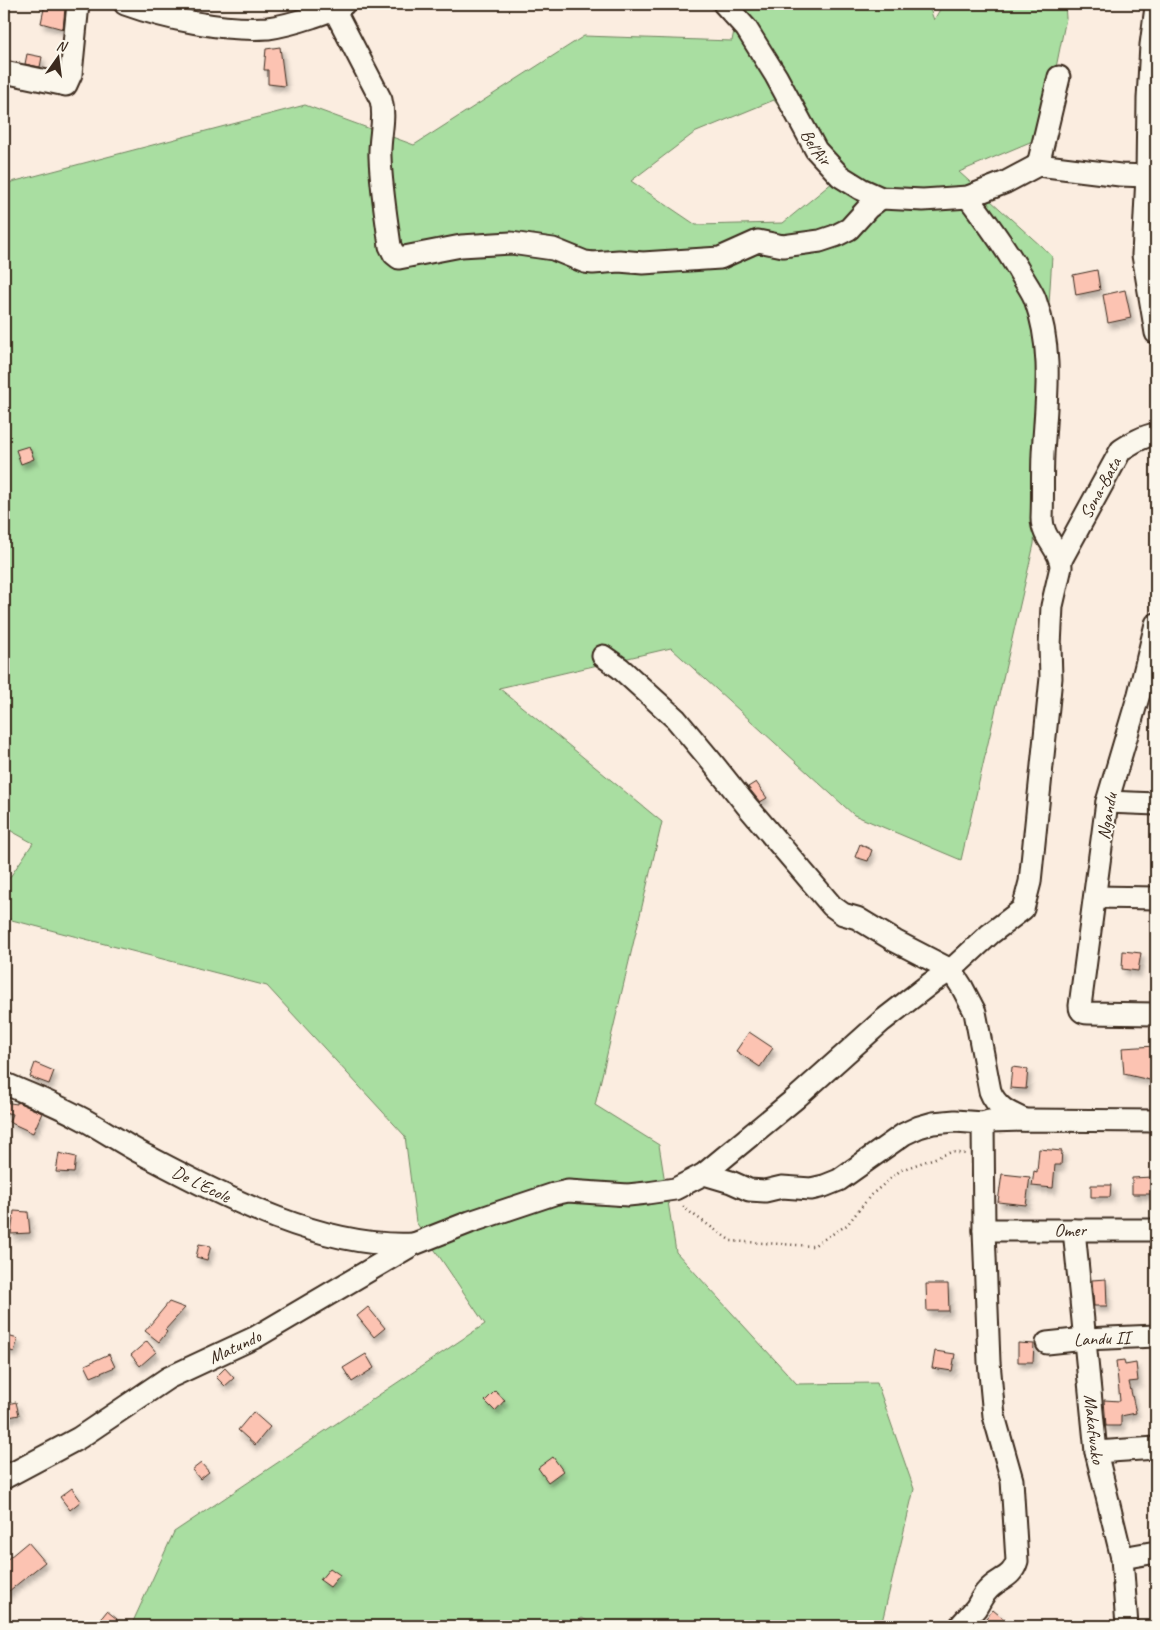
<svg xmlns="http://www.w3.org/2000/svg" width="1160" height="1630" viewBox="0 0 1160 1630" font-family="Caveat,sans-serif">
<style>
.green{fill:#a9dea1;stroke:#728460;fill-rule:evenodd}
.building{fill:#fcc3b2;stroke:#3b2a1e;filter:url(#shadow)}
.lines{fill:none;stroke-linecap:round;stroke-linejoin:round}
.minor-casing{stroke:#3b2a1e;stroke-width:25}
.path{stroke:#3b2a1e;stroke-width:2.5;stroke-dasharray:1 4;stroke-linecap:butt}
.minor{stroke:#fbf7ec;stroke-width:21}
.labels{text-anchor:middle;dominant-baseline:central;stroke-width:4;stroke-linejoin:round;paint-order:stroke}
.street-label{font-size:18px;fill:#3b2a1e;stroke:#fbf7ec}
</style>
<defs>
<filter id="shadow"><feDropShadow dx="3" dy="5" stdDeviation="2.5" flood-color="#0004"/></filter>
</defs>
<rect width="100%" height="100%" fill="#fbede0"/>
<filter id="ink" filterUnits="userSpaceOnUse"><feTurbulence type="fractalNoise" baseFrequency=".02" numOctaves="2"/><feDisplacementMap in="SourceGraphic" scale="10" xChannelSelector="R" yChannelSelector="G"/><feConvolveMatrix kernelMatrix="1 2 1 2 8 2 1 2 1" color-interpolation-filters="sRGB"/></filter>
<g filter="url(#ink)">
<path class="green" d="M739,4H928L934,20L943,4H1065L1066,18L1042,137L959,172L1052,256L1034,544L961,860L854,815L671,648L499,688L662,822L595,1105L659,1145L676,1252L797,1384L877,1383L914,1489L881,1626H596L582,1618L570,1626H131L174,1532L485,1324L416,1222L405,1136L267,986L4,918V886L33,843L4,827V184L305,105L414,145L584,36L732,41ZM774,100L833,182L783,223L696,225L631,181L694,133Z"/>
<path class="building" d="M45,4L65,8L63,29L41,23Z
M280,47L285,86L268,84V70H264L266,49Z
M27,54L42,57L40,67L25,64Z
M1097,270L1100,290L1076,295L1073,275Z
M1125,290L1131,318L1108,323L1103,295Z
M29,446L34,459L21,464L16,450Z
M756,782L767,798L760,802L748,787Z
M860,844L872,850L868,861L855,857Z
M1123,951L1141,953L1138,971L1122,969Z
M749,1032L773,1048L760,1067L736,1051Z
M1156,1046V1069L1154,1081L1124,1074L1122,1048Z
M35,1063L54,1071L49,1084L30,1077Z
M1012,1067L1028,1069L1026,1089L1010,1088Z
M4,1102L17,1104V1102L42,1113L33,1133L9,1122L12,1114L4,1112Z
M1039,1149L1062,1151L1061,1165H1055L1053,1188L1032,1186L1034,1171L1037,1172Z
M59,1153L76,1157L74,1173L56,1172Z
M1002,1174L1030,1177L1026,1205L998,1202Z
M1153,1177L1154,1194H1132V1178Z
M1091,1185H1111L1110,1197H1091Z
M14,1211L28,1212L30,1233L11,1234Z
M199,1244L211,1246L207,1260L196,1257Z
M1106,1279L1107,1306H1094L1092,1280Z
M926,1284H948L949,1311H927Z
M169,1302L185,1308L165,1330L167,1332L159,1342L145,1331Z
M368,1307L385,1328L374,1337L357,1316Z
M4,1335L18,1339L14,1352L4,1349Z
M147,1341L156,1352L140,1366L131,1355Z
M1018,1343L1034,1344L1033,1362H1018Z
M935,1351L955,1354L952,1371L932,1368Z
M109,1354L115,1367L91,1377L85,1365Z
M366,1354L374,1368L352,1382L343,1368Z
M1124,1360L1125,1365L1136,1363L1138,1381L1129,1382L1136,1413L1121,1416V1426H1106L1104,1400L1120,1401L1116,1361Z
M225,1368L234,1378L225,1386L216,1377Z
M495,1391L505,1400L495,1411L485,1401Z
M16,1402L19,1415L4,1418V1405Z
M253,1412L270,1427L255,1445L238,1430Z
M553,1457L563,1471L548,1482L538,1468Z
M201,1463L209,1472L200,1479L192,1470Z
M72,1488L81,1501L70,1510L60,1497Z
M28,1542L45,1562L4,1595V1562Z
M330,1568L340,1575L330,1587L320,1580Z
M993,1610L1012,1626H979Z
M107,1611L117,1619L111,1626H95Z"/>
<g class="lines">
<g class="minor-casing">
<g id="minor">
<path d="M125,4C167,19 223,31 268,28C283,26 297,22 312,17C323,13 334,10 344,4"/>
<path id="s1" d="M724,4L746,28L776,76L816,150L840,176L861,189L881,198L923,200L968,197L1006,182L1038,165L1120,175L1147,176"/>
<path d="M1156,7L1151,45L1148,99L1147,176L1143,255L1156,333"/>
<path d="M334,9L381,100C386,119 379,137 380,157C381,186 386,216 390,246L394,254L399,258L461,246L511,243L553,249L585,262L593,263L619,261L643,263L720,258L758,241L783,246L820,241L835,236L849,229L868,208L881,198"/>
<path d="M4,72L66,85L71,74L78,4"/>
<path d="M1038,165L1059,77"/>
<path id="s2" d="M1061,560L1121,450C1132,443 1143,436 1156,434"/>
<path d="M1156,624L1139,694L1107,802L1080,1006C1080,1011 1083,1013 1088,1013L1156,1014"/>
<path d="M603,656L620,668L676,719L711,761L747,806L832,906L843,914L857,918L895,941L951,970L962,987L975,1012L990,1091C996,1107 1009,1113 1025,1120"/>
<path d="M1107,802L1156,804"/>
<path d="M1095,897L1156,898"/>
<path id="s3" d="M4,1083C28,1094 53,1103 77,1116C99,1127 120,1142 143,1154C223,1196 322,1249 414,1244"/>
<path d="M704,1174L731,1182L749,1190L765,1191L782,1187L811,1189L824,1186L839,1180L904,1134L919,1127L933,1123L955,1121L983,1123L989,1121L1025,1120L1156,1121"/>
<path id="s4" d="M984,1230H1156"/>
<path id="s5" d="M1074,1230L1096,1452L1122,1558L1127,1626"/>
<path id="s6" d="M1047,1343L1085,1339L1156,1336"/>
<path d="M1096,1452L1156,1448"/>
<path id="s7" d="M4,1478L79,1438L168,1378L256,1337L414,1244L470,1222L554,1194L568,1191L628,1195L647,1193L675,1189L704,1174L796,1098L882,1021L931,983L951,970L990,934L1023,909L1030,882L1051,678L1050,646L1052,606L1061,567C1061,549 1042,539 1042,518C1043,497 1042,475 1043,454C1046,400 1054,351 1035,299C1032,291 1026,283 1022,276C1006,248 987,222 968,197"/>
<path d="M1122,1558L1156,1552"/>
<path d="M960,1626C965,1620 971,1614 976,1608C980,1602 982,1596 987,1591C998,1578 1012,1579 1017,1561L1012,1480L994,1416L989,1362L984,1230L983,1123"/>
</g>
</g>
<path class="path" d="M683,1206L684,1208L731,1241L813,1246L847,1225L871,1195L901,1170L952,1152L966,1154"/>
<use href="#minor" class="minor"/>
</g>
</g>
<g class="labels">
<g class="street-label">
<text stroke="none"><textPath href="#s1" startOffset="171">Bel'Air</textPath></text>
<text stroke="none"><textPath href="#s2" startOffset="82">Sona-Bata</textPath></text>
<text transform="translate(1107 816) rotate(-80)">Ngandu</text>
<text stroke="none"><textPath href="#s3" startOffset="222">De L'Ecole</textPath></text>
<text stroke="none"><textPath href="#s4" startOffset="86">Omer</textPath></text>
<text stroke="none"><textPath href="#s6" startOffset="55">Landu II</textPath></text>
<text stroke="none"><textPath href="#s7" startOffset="266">Matundo</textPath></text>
<text stroke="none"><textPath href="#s5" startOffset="200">Makafwako</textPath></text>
</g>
</g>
<rect width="1160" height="1630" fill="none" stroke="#fbf7ec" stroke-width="20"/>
<rect x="10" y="10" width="1140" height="1610" fill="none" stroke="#3b2a1e" stroke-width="2" filter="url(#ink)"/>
<g transform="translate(58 58) rotate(14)" stroke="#fbf7ec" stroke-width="4" paint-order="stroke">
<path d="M0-4L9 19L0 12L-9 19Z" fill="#3b2a1e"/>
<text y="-8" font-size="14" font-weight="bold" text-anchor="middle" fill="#3b2a1e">N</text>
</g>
</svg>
